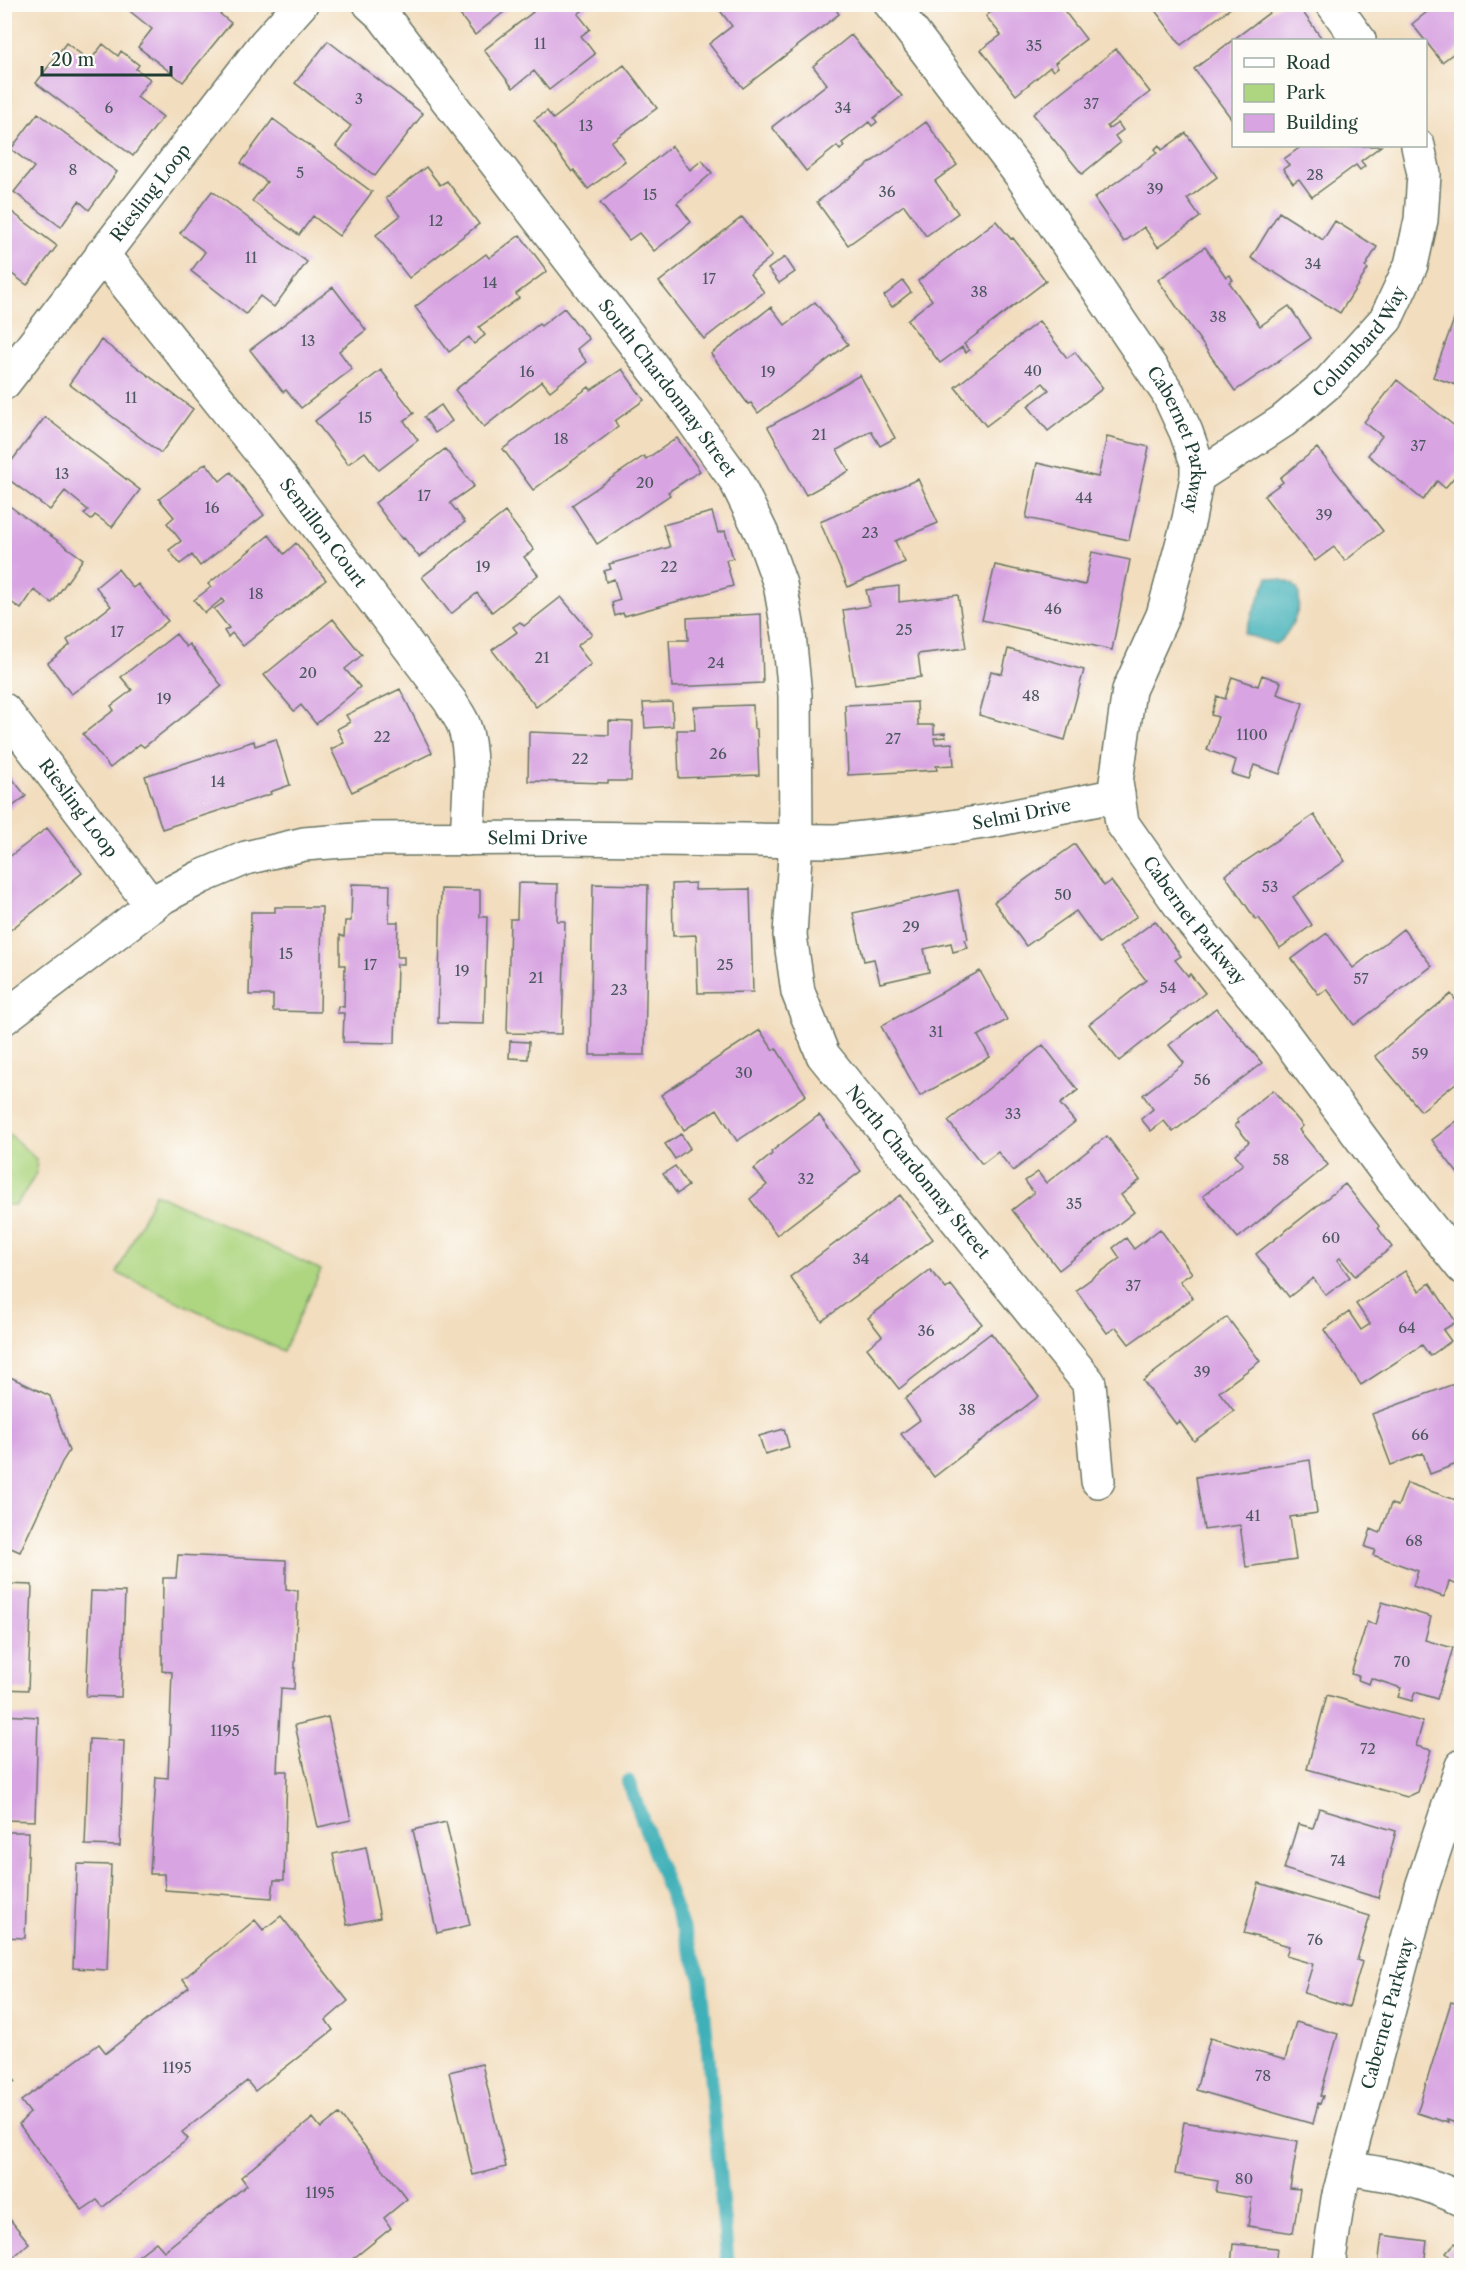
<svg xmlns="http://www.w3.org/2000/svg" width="1466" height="2270" viewBox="0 0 1466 2270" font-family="'Libre Caslon Text',serif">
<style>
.green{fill:#aed681;stroke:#668a5a;stroke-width:1.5}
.water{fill:#3fb0b8;stroke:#2f7676;stroke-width:1.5}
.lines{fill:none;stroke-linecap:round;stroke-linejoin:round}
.stream{stroke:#3fb0b8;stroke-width:14}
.building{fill:#d8a4e2}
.minor-casing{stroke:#697564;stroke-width:36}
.minor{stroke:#fff;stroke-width:33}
.labels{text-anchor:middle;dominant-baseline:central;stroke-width:5;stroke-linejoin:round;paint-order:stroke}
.number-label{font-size:15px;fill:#4d5760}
.street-label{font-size:18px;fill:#1f3d34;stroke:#fdfcf7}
</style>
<rect width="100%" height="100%" fill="#fdfcf7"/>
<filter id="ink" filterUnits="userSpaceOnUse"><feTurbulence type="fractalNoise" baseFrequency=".0167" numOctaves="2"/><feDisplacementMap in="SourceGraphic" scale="12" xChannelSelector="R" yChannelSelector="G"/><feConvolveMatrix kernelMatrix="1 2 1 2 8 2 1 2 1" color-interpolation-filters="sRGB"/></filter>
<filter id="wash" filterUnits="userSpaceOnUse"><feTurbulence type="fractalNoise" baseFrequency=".008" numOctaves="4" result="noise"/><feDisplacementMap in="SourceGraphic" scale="24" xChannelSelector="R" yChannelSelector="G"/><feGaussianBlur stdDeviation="1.35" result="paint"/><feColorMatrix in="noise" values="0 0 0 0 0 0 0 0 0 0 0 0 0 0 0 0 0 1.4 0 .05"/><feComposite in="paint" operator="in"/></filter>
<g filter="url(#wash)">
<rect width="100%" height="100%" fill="#f2ddbe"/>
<path class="green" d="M5,1130L36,1159L37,1173L16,1205H5Z
M155,1193L321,1270L283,1351L117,1273Z"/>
<path class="water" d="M1268,577C1276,579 1289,580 1295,586C1308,599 1289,638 1275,644L1244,634Z"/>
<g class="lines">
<path class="stream" d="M628,1781L701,1978L728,2266"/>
</g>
<g id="blocks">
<path class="building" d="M121,4H208L231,23L183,82L138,47L152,29Z
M452,4H514L475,35Z
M535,4H591L578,14L590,29L581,36L595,54L549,90L534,71L513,88L484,50L533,12L530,8Z
M723,4H832L839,14L743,88L709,44L732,26L718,8Z
M1001,4H1037L1039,6L1041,4H1059L1086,39L1055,63L1058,67L1053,71L1050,67L1016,95L981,50L1001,35L986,16Z
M1159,4H1236L1181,45L1154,9Z
M1281,4H1297L1323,40H1234V122L1194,69Z
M1437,4H1462V47L1442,62L1412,24Z
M851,35L902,96L874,118L877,122L872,126L869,122L842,143L844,146L840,150L837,146L806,171L772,127L827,84L813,66Z
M328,41L423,114L375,176L336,146L351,126L295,83Z
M66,43L90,61L103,44L118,56L121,51L139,65L136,69L150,79L137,97L163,117L133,156L36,83Z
M1116,49L1150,92L1107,126L1109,129L1118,123L1123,130L1115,136L1120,143L1082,174L1033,114Z
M624,65L657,108L611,142L625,161L588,189L574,170L572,172L534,120L547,111L553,119Z
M38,113L117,172L89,210L79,201L61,227L14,192L34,167L11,149Z
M273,119L372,192L339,236L313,216L299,235L252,201L267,182L241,163Z
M926,122L957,165L935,181L958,213L926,236L904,205L848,245L817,202Z
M1186,133L1217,177L1187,199L1200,217L1158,247L1144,227L1124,242L1094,198L1157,153L1155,149L1159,145L1162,150Z
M672,146L690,170L702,160L712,173L677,203L691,222L654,251L639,233L629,240L600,203Z
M1302,146H1381L1361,161L1365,166L1360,170L1356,165L1312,197L1299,179L1293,183L1283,169L1289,165L1284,159Z
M426,167L440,185L447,181L479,224L409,278L376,235L400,216L386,198Z
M212,191L307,262L274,307L260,296L246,314L191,271L205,252L180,233Z
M4,206L57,246L27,285L4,268Z
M1279,212L1323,240L1335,221L1377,247L1365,267L1368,269L1340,313L1251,258Z
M742,217L772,256L750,274L764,292L704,339L659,282Z
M996,221L1011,239L1013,238L1046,281L964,344L969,350L966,353L962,347L940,363L907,320L932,300L918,281Z
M520,235L547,271L516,294L519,298L479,327L485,335L474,344L469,337L449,352L415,307L486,254L489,258Z
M1205,247L1226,277L1230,275L1233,280L1229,282L1260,326L1289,306L1311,338L1235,391L1158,280Z
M785,257L795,272L779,283L768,269Z
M903,281L911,292L892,307L884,296Z
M333,287L366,330L339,351L352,369L301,408L286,390L283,392L250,350Z
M815,302L848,344L758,413L751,403L748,404L711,354L771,307L785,325Z
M1460,303L1462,304V387L1433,377Z
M564,308L589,339L577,349L587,362L550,391L542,381L484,427L455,390L539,324L541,326Z
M1039,321L1067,358L1075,352L1103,388L1048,431L1028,406L1049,390L1043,383L986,426L955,387Z
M101,340L193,409L161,453L69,384Z
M622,369L644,400L615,421L618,427L533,490L503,449L589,387L591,390Z
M381,370L414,413L404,421L418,440L379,470L365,452L348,464L315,421Z
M860,375L895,438L880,446L871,431L837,450L849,471L806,495L768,427Z
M1397,380L1462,432V468L1445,488L1437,481L1423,500L1368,455L1382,436L1364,422Z
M441,405L452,421L435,433L424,417Z
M45,417L140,490L112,527L95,515L91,520L84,514L88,510L65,491L50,510L4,476V471Z
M1107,437L1149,447L1129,540L1026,518L1037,463L1098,477Z
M677,438L700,471L668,492L670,495L597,544L572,505L644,456L646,459Z
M1317,448L1383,531L1345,561L1334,547L1315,561L1264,496L1283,482L1280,478Z
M445,449L474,486L450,503L465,522L419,557L404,538L402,539L375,503Z
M206,463L220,481L231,472L264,515L200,566L192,555L180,564L169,550L181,541L167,523L174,517L159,499Z
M918,479L938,523L895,541L905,562L848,587L820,522Z
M4,502L83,559L52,603L34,590L21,609L4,597Z
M505,512L534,550L524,557L538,575L492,612L477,593L451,614L422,577Z
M712,512L718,533L725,531L733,558L726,560L733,586L624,616L623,613L615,616L612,603L620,600L614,579L606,582L604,571L611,569L609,564L670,547L663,525Z
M269,535L284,554L296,543L326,580L243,646L232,633L228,637L224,631L229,628L214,609L224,602L222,599L205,613L194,600L211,587L208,584Z
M1092,552L1130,560L1112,650L982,620L995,565L1085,585Z
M118,569L133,588L138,584L168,621L96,677L71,694L48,663L70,645L67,640L111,606L96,587Z
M899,586V602L958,595L966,648L918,654L921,677L855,685L843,610L870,606L866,590Z
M561,597L592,634L577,646L591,664L536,707L492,650L517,632L513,627L520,622L524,626Z
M761,614L763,683L672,687L669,640H688L687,618Z
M333,619L362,655L345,669L360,687L316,724L301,705L294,711L264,675Z
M176,634L186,647L189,644L222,686L144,747L140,744L110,768L83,734L114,710L111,706L132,690L121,677Z
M1008,649L1084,670L1065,740L979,715L991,671L1002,674Z
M1262,675L1281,682L1277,694L1303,703L1280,774L1254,765L1249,779L1232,774L1236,760L1207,750L1218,717L1211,715L1217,696L1225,699L1232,677L1258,686Z
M400,689L432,753L352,792L331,749L344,743L337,729L350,722L346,715Z
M672,702L673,726L645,728L643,703Z
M917,702L918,725H934V734L945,733L946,737L934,738L935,744L952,743L954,765L936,766L937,770L848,775L845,705Z
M753,705L754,728L757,729L759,775L679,778L677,730H695L694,707Z
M609,721L633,722L631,781H608V783L528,781L529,732L609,735Z
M276,739L290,785L270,792L271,794L162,829L145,776L254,741L255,746Z
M4,768L26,796L4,813Z
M1314,815L1345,861L1293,897L1312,925L1280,948L1259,918L1256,920L1225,875Z
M47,828L82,873L4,935V861Z
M1075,844L1104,886L1111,881L1137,916L1099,943L1076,911L1026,946L994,902Z
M518,883L558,884L557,921H565L562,1034L507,1033L510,919H517Z
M695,883V890L750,889L753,992L698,993L696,935L673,936L672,884Z
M352,884L390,885L389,922H398L397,957H404V964H397L395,1043L343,1042L344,1013H337L338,1006L344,1007L345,965H340V935L344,937L345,921H351Z
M593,884L648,885L645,1055H590Z
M441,889L480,890V917H487L484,1024L438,1023Z
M958,890L968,939L965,940L968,948L953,952L951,943L924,949L929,972L880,983L874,959L864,961L853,913Z
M275,907H322L320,1012L273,1011V995H249L251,912H275Z
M1155,921L1181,956L1175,960L1188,976L1190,974L1205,993L1119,1061L1089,1024L1146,980L1120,947Z
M1403,929L1432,966L1354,1025L1327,989L1319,995L1292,959L1327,933L1353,968Z
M980,971L1007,1020L978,1036L990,1057L920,1096L881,1026Z
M1451,994L1462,1008V1078L1421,1111L1375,1056Z
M1216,1008L1262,1063L1173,1132L1164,1121L1151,1131L1141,1119L1153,1109L1143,1095L1184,1063L1169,1045Z
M760,1030L773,1050L776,1048L806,1095L737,1141L717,1109L684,1130L661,1095Z
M510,1041L529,1042L528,1059L509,1058Z
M1043,1045L1078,1090L1060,1104L1075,1122L1013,1171L998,1152L982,1164L948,1121Z
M1273,1090L1303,1126L1299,1130L1328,1165L1238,1238L1203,1196L1243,1164L1235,1154L1249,1142L1235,1125L1239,1122L1237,1119Z
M819,1115L861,1171L777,1235L750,1199L767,1185L754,1169L772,1154L771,1152Z
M1462,1117V1179L1432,1140Z
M681,1134L690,1148L675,1159L665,1144Z
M1107,1136L1140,1180L1121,1195L1134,1212L1059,1270L1012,1210L1034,1193L1025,1181L1038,1172L1046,1183Z
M675,1166L688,1186L677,1194L663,1174Z
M1345,1184L1379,1226L1378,1228L1392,1247L1355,1276L1340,1258L1337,1260L1350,1277L1326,1295L1313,1278L1289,1297L1256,1254Z
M900,1195L933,1239L822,1321L790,1277Z
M1160,1229L1192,1273L1180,1281L1193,1298L1129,1344L1116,1327L1107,1333L1076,1290L1120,1258L1113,1248L1126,1238L1134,1249Z
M930,1270L946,1289L951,1285L982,1324L899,1389L867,1348L882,1336L868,1318Z
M1405,1271L1419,1291L1430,1283L1456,1322L1443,1330L1451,1341L1430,1356L1422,1345L1361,1385L1324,1330L1349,1312L1361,1330L1370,1324L1356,1304Z
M1227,1317L1260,1361L1219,1392L1234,1411L1194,1441L1179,1421L1176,1424L1143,1381Z
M991,1333L1039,1396L934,1477L901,1434L920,1420L905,1399Z
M4,1374L50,1396L69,1451L62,1462L20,1552L4,1545Z
M1462,1381V1462L1430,1474L1423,1453L1391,1465L1372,1414Z
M784,1429L789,1447L765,1454L759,1436Z
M1310,1460L1317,1513L1290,1517L1296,1560L1246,1567L1240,1525L1204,1530L1196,1477Z
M1407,1483L1462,1502V1586L1449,1582L1444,1597L1413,1586L1418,1571L1373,1555L1375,1550L1365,1547L1371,1529L1380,1533L1391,1504L1398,1506Z
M178,1555L286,1560V1589L298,1591L294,1689L281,1688L277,1771H287L284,1880H274L272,1898L165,1890L164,1874H150L156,1777L168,1778L172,1672L162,1671L163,1578H176Z
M4,1584L32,1585L28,1690L4,1689Z
M91,1591L125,1592L121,1697L86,1696Z
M1382,1602L1431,1617L1425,1640L1453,1648L1437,1699L1415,1692L1412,1701L1398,1697L1401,1688L1371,1678L1369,1684L1358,1680L1359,1676L1351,1674L1367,1622L1376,1625Z
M1327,1695L1423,1722L1416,1746L1431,1750L1418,1792L1407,1797L1307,1769Z
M4,1715L38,1717L35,1821L4,1820Z
M328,1717L351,1820L318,1827L295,1725Z
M89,1739L124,1741L120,1846L85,1845Z
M1319,1808L1396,1831L1378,1898L1284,1869L1298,1824L1313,1828Z
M446,1822L470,1925L437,1933L413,1830Z
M4,1832H29L25,1938L4,1937Z
M366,1847L380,1918L347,1925L333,1854Z
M77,1864L111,1865L107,1970L73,1968Z
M1259,1883L1370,1916L1357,1960L1362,1962L1349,2007L1304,1993L1313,1964L1286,1956L1289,1946L1244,1933Z
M281,1916L348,2001L326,2020L333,2030L255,2091L247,2081L182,2132L188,2139L103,2207L97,2200L82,2210L19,2124L30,2113L21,2101L99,2044L106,2053L189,1987L183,1979L255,1920L263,1930Z
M1451,2002L1462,2005V2125L1447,2120L1448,2123L1417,2113Z
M1296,2022L1338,2034L1320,2096H1323L1320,2104L1318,2103L1313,2124L1196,2090L1210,2038L1285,2060Z
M482,2064L506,2167L473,2175L449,2072Z
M4,2067L15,2081L4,2090Z
M339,2114L407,2199L384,2218L391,2228L344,2266H125L156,2242L164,2251L247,2185L241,2177L313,2118L321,2128Z
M1184,2122L1298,2141L1290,2188L1300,2189L1293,2233L1248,2226L1252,2198L1216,2192L1218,2181L1175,2174Z
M4,2212L29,2243L7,2263L9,2266H4Z
M1382,2235L1427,2241L1424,2266H1378Z
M1455,2243L1462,2249V2266H1459L1446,2253Z
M1233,2244L1277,2248L1275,2266H1231Z"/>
</g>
</g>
<g filter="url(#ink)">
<use href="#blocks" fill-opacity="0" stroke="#697564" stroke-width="1.5"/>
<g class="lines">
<g class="minor-casing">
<g id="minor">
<path id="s1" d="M370,4L383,16L684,408L735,479L762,534L780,584L789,635L795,695L796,840L790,935L798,992L823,1055L1089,1383L1098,1481"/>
<path id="s2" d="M891,4L1021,175L1168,393L1186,432L1197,463V477L1189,519L1163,615L1129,690L1116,782L1122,823L1189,918L1274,1021L1393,1181L1462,1267"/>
<path d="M1333,4L1359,40"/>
<path id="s3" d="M102,254L283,480L450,701C454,709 461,717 464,726C475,755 468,808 467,839"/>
<path id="s4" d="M4,383L265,44L301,4"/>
<path id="s5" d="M1197,477L1283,421L1329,382L1386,319L1411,265L1421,220L1424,174L1418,146"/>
<path id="s6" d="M4,710L152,906"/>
<path id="s7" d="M4,1018L163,897L201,877L246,858L304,844L369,839L558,838L836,841L919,832L990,821L1118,795"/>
<path d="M1346,2168C1386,2174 1425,2180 1462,2200"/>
<path id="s8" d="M1328,2266L1338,2199L1346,2168L1422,1887L1462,1766"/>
</g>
</g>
<use href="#minor" class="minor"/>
</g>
</g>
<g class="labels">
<g class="number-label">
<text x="540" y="43">11</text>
<text x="1034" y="45">35</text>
<text x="359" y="98">3</text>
<text x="1091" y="103">37</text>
<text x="109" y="107">6</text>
<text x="843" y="107">34</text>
<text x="586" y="125">13</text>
<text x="73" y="169">8</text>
<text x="300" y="172">5</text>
<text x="1315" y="174">28</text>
<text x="1155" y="188">39</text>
<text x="887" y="191">36</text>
<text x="650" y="194">15</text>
<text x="436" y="220">12</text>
<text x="251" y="257">11</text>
<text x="1313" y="263">34</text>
<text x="709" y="278">17</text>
<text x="490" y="282">14</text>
<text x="979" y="291">38</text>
<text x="1218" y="316">38</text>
<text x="308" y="340">13</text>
<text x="1033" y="370">40</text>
<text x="527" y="371">16</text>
<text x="768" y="371">19</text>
<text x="131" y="397">11</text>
<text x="365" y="417">15</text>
<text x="819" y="434">21</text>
<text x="561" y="438">18</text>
<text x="1418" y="445">37</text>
<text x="62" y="473">13</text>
<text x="645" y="482">20</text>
<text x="424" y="495">17</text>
<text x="1084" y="497">44</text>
<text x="212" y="507">16</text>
<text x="1324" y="514">39</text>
<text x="870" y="532">23</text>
<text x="483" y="566">19</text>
<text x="669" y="566">22</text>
<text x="256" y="593">18</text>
<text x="1053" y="608">46</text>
<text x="904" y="629">25</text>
<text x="117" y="631">17</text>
<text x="542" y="657">21</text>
<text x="716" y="662">24</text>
<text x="308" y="672">20</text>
<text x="1031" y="695">48</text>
<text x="164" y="698">19</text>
<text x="1252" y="734">1100</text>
<text x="382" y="736">22</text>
<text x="893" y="738">27</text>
<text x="718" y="753">26</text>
<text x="580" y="758">22</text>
<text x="218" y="781">14</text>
<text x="1270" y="886">53</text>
<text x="1063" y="894">50</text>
<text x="911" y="926">29</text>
<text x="286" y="953">15</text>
<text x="370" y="964">17</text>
<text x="725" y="964">25</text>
<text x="462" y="970">19</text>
<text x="536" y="977">21</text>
<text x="1361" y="978">57</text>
<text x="1168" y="987">54</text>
<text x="619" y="989">23</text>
<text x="936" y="1031">31</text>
<text x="1420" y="1053">59</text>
<text x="744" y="1072">30</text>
<text x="1202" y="1079">56</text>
<text x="1013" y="1113">33</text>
<text x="1281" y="1159">58</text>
<text x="806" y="1178">32</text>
<text x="1074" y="1203">35</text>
<text x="1331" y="1237">60</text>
<text x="861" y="1258">34</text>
<text x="1133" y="1285">37</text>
<text x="1407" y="1327">64</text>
<text x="926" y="1330">36</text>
<text x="1202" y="1371">39</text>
<text x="967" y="1409">38</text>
<text x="1420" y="1434">66</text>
<text x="1253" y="1515">41</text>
<text x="1414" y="1540">68</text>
<text x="1402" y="1661">70</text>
<text x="225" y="1730">1195</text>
<text x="1368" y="1748">72</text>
<text x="1338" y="1860">74</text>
<text x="1315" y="1939">76</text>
<text x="177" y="2067">1195</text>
<text x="1263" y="2075">78</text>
<text x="1244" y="2178">80</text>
<text x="320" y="2192">1195</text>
</g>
<g class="street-label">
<text stroke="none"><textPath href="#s4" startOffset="240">Riesling Loop</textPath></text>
<text stroke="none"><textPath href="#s5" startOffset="214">Columbard Way</textPath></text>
<text stroke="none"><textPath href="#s1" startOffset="486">South Chardonnay Street</textPath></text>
<text stroke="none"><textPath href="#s2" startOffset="526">Cabernet Parkway</textPath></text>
<text stroke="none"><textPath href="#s3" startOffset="356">Semillon Court</textPath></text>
<text stroke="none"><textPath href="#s6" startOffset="123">Riesling Loop</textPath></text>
<text stroke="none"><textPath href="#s7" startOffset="1071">Selmi Drive</textPath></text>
<text stroke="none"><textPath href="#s7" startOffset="585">Selmi Drive</textPath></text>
<text stroke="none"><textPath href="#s2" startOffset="1048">Cabernet Parkway</textPath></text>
<text stroke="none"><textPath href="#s1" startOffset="1342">North Chardonnay Street</textPath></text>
<text stroke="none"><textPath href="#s8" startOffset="260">Cabernet Parkway</textPath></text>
</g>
</g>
<rect width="1466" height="2270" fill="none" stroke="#fdfcf7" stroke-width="24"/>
<rect x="1232" y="39" width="195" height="108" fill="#fdfcf7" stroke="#a4b0a9" stroke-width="1.5"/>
<rect x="1244" y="58" width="30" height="9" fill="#ffffff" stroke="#a4b0a9" stroke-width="1.5"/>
<text x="1286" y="69" font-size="18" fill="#1f3d34">Road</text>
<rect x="1244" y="84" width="30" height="18" fill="#aed681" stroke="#a4b0a9" stroke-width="1.5"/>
<text x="1286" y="99" font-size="18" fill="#1f3d34">Park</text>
<rect x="1244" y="114" width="30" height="18" fill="#d8a4e2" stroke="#a4b0a9" stroke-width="1.5"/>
<text x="1286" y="129" font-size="18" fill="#1f3d34">Building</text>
<path d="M42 66v9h129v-9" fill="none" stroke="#1f3d34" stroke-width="3"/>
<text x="51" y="66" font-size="18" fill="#1f3d34" stroke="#fdfcf7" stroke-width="4.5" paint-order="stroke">20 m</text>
</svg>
